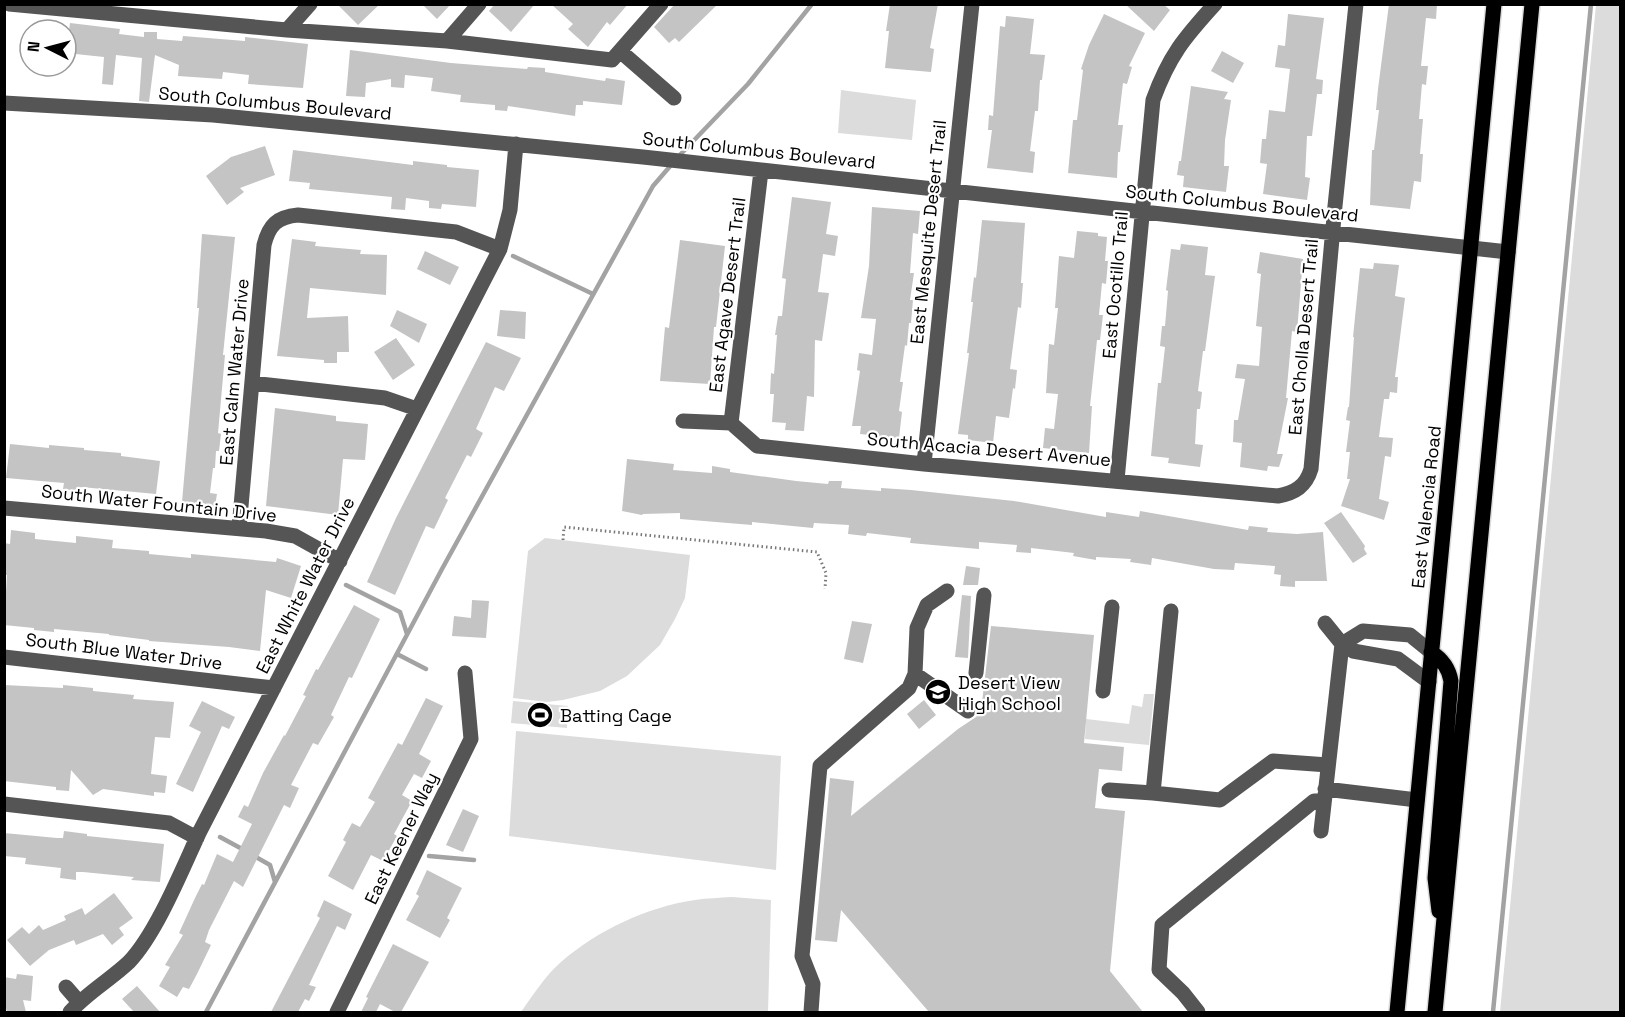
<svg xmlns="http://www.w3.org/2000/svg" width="1625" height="1017" viewBox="0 0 1625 1017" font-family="'Space Grotesk',sans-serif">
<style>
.green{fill:#dcdcdc}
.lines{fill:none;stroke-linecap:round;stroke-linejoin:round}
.stream{stroke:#a3a3a3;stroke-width:4.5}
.building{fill:#c4c4c4}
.major-casing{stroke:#dbdbdb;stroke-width:18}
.path{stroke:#777;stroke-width:3;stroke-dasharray:1.5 3;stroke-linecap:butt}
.minor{stroke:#555;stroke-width:15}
.major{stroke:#000;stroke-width:15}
.labels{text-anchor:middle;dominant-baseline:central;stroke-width:4.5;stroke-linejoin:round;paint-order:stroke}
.street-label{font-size:18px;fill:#000;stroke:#fff}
.poi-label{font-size:18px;fill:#000;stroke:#fff;text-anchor:start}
</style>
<rect width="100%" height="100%" fill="#fff"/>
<path class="green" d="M1596,5H1620V1012H1500Z
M841,90L916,100L912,140L838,133Z
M545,538L690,555L685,598L675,619L660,645L627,676L600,691L563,700L547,702L513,698L528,551Z
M1144,694H1154L1149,745L1085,739L1086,719L1129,724L1132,705L1142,707Z
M513,701L568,706L567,728L511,723Z
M516,731L781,756L776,870L509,836Z
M732,897L771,900L768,1012H521C533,995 545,976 561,962C598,930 647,907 695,900C707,898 720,898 732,897Z"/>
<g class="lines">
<path class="stream" d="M677,158L748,84L812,4
M513,256L593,294
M346,585L400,612L407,634
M397,654L426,669
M220,837L244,850
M254,856L270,865L275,882
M429,856L474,860
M206,1012L442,569L653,186L672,164
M1493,1012L1591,4"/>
</g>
<path class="building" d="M337,4H380L358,25Z
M422,4H451L437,19Z
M495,4H535L511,32L489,11Z
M551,4H628L610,25L607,22L588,47L568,29L573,24Z
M675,4H718L679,42L675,38L669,43L654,27Z
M890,4H938L930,48L934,49L931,72L885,68L889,31H886Z
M1125,4H1163L1170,10L1154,31Z
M1389,4H1437L1436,19L1426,18L1421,66H1428L1426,85L1422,84L1419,119H1423L1420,154H1423L1421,182L1414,181L1410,209L1370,205L1372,150H1374L1379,110H1376L1378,89Z
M1104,14L1145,33L1129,66L1132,67L1127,84L1123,83L1118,125H1123L1120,152H1118L1117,178L1068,173L1073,120H1077L1083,70L1081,69L1089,45Z
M1288,14L1324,18L1316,79L1323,80L1322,94H1317L1312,136H1307L1305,177L1310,178L1307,200L1263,194L1267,164L1260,163L1262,139H1266L1269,110L1285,112L1290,69L1275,67L1278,45L1285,46Z
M1006,16L1034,19L1030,54L1045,55L1042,80H1040L1038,111H1035L1030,151L1035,152L1033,173L987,168L992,130H988L989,115L993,116L1000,26L1005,27Z
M70,23L120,29L119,34L144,37V32H157V39L182,41L183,36L245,41V37L308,44L303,88L248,84L249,75L223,72L222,79L178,76L179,65L155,55L149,102L139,101L142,58L116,55L113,85L102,84L104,57L66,53Z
M350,50L451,63L527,69L528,67L545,68V72L605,81L606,78L625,81L622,105L583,101V105H576L575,116L508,106L507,111L495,110V105L460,102L461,95L431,91L433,78L405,75L404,88L391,87V79L366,83L365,97L346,96Z
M1222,51L1244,63L1233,83L1211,71Z
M1191,86L1228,92L1224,99L1231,100L1225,140L1224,166H1229L1226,192L1183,187L1184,176L1177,175L1179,161H1181Z
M265,146L275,175L240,188L244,192L227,205L206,176L231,157Z
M293,150L413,165V161L447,165V167L479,170L476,207L442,204L441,209L429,208V201L406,198L405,210L391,209L392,197L309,189L310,183L289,181Z
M792,197L831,202L826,234L838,236L835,256L823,254L818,292L829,293L822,341L815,340L814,397L807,396L804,431L785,430L786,423L772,422L774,394H770L771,373L774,374L777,335H775L778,316H782L786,279L782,278Z
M872,207L920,211L918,234L913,233L910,273H914L910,300H913L911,323H909L907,346L905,345L900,382H903L899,411L902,412L899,438L860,434L861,426H852L860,371L857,370L859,353L872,355L876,319L861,318L869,266Z
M982,220L1025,223L1021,283H1023L1021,308L1018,307L1010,369L1017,370L1015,389L1013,388L1009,418L996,416L993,443L968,440V435L958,434L969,353H967L973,302H971L974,277L976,278Z
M1077,231L1098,233V236L1107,237L1105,261H1108L1106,284L1102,283L1099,315H1103L1100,340H1097L1090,406H1092L1089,453L1043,448L1045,428L1054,429L1058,394L1046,393L1049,344L1054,345L1058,308H1055L1059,256L1074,258Z
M202,234L235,237L223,355H225L218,433L221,434L219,451H216L215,468H213L210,493L217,494L215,506L182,502L199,308H197Z
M292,239L316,242L315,246L361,250L360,254L387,255L386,295L310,288L307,318L348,316L349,352H337V363H324V360L277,356Z
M680,240L725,246L716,327H714L710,384L660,381L665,327L669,328Z
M1181,244L1208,247L1205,275L1215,276L1205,351H1203L1198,391L1202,392L1200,409H1197L1195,444L1203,445L1200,467L1168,463L1169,458L1151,456L1158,383H1161L1165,347L1160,346L1162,326H1165L1168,291L1166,290L1171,249L1180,250Z
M425,251L459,267L450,285L417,269Z
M1260,252L1303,259L1297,332L1292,331L1286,398H1288L1277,454H1283L1279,467L1268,466L1267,471L1240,467L1242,443L1233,442L1234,420H1238L1245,379L1235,378L1237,364L1259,366L1262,327L1256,326L1261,274L1257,273Z
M1374,263L1399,265L1395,296L1405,298L1395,377H1398L1397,393L1390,392L1389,399H1384L1379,437L1393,438L1391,457L1385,456L1379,499L1389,502L1384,520L1341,506L1350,479H1347L1350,452H1346L1350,421L1346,420L1348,407H1349L1354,337H1353L1360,268L1373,269Z
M397,310L427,324L419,343L390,326Z
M500,310L526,312L525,339L497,336Z
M396,338L415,365L393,380L374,352Z
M486,342L521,358L504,391L495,387L476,429L483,433L471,457L467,455L445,498L448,500L434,529L426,526L395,595L367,582L396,518Z
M275,408L336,416V421L368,424L365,460L343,459L338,515L266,506Z
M10,444L49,448V445L84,448V450L121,453V456L160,461L156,494L81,487L80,491L63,489L64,483L6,478Z
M627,459L674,464L673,470L712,473V466L730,469V472L796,481L828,484L829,481H842L841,488L881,491V488L911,490L1014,501L1106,517V512L1139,517L1140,511L1248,530L1249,526L1268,528L1267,532L1297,534L1323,532L1327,581H1295V587L1280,586L1281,575L1274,574L1275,566L1235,563L1234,570L1214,569L1152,558L1151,565L1130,562L1131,559L1096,557V560L1073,556L1074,553L1031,548V553L1016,552L1017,545L979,542V549L910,543L911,538L867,533L866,536L848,534L849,525L814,523L813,528L752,522V525L680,519V513L643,514L642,515L622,511Z
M1341,512L1365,546L1364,549L1367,554L1353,563L1324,523Z
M11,530L35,533V539L76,543V536L113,540L112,548L149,551V554L191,558V554L276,562L277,558L301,566L291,598L266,590L260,651L229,647L149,641V640L109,635V634L54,629V632L34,630V628L4,625L7,575H4V543L10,544Z
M966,566L980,568L978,585H963Z
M962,595L971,596L968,658L955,657Z
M472,600L489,601L486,638L452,636L454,616L471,618Z
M354,605L380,619L352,678L349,677L331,715L334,717L318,745L313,743L291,785L299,788L290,808L284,805L243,887L234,881L209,930L205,942L211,945L197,974L189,989L183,987L177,997L159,986L170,967L165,965L183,935L179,933L195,898L202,884L204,885L217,854L233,862L252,824L238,817L244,805L248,807L263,773L284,735L285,736L306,696L303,695L316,669L318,670Z
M852,621L872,624L863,663L844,659Z
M991,626L1094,635L1084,743L1124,747L1122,771L1099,769L1095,808L1125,811L1110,971L1143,1012H929L841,910L837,942L815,940L830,778L854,781L851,816L958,729L976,717L981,711Z
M4,685L63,688V685L93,688V691L134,695L133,699L174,702L170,738L155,737L151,774L167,776L165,793L154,792V796L103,789L93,795L71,770L69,791L56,790V787L4,781Z
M426,698L443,706L419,754L431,761L422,778L414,774L402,795L412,801L394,834L397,836L383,861L371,855L353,890L328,876L346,842L343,840L352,823L360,827L375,802L368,798L398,743L402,745Z
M924,700L936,715L919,729L907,714Z
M202,701L235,717L229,729L222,726L193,792L176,784L201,732L189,726Z
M463,809L479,816L463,852L446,845Z
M64,831L87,834V836L164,844L160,882L131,880L134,877L83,872H76V880L60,878L61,868L25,864L26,858L4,856V833L57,838H63Z
M427,870L462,888L447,918L450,920L440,938L406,920L419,896L416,894Z
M114,893L133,918L119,928L124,935L112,945L103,934L76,945L74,940L49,950L30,966L7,940L22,927L29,934L39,925L43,930L66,920L64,916L82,908L85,915Z
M324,900L352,914L345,930L337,926L309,985L316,987L309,1001L305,999L298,1012H271L320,918L317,916Z
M393,944L429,962L401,1012H395L380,1004L376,1012H361L368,998L366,997Z
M17,974L33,976L31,1001L23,1000L26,1012H7L4,1001V977L16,979Z
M137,986L160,1012H134L122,999Z"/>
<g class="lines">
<g class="major-casing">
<path id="major" d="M1431,652C1442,659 1449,669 1451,681L1435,878L1439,911
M1397,1012L1494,4
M1435,1012L1532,4"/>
</g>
<path class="path" d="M563,540L564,527L817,552L826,573L825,589"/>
<path class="minor" d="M9,4L287,30L447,41L612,60L661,4
M287,30L310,4
M447,41L479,4
M620,51L674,98
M4,103L213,115L643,157L1508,252
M252,383L385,398L417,409
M683,421L731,423L757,446L924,464L1278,496C1295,493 1306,486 1311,469L1335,206L1356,4
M731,423L761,171
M924,464L972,4
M1117,480L1153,100C1169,56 1184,38 1215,4
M4,508L266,531L295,536L340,561
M239,529L264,245C269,225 277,217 298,215L456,232L500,249
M1171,611L1153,793L1220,800L1273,761L1328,765
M4,657L274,688
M976,673L984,595
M915,674L968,711
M1429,682L1398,659L1353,651L1342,644L1363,631L1410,635L1431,652
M1103,691L1112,607
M1325,789L1417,800
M1109,790L1153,793
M4,804L169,823L197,838
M1321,831L1342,644L1325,623
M66,987L79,1002
M70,1012C88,992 110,980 129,962C156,934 182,870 199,833L500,249L510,210L516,144
M337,1012L471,739L465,673
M811,1012L813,984L802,956L820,766L909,688L915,674L917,628L927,605L947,591
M1198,1012L1183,993L1159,970L1162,925L1314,801H1324"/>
<use href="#major" class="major"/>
</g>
<defs>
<g id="school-disc" transform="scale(1.35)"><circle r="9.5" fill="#000" stroke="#fff"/><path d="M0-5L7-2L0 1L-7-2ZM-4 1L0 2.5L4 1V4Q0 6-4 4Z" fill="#fff"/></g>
<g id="stadium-disc" transform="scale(1.35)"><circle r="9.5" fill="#000" stroke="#fff"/><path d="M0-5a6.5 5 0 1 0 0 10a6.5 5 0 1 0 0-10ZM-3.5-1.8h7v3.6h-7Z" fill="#fff"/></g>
</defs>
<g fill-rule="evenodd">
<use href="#school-disc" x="938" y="692"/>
<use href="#stadium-disc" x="540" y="715"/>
</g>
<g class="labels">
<g class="street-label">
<text transform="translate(275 103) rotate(5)">South Columbus Boulevard</text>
<text transform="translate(759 150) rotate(6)">South Columbus Boulevard</text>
<text transform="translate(1242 203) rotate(6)">South Columbus Boulevard</text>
<text transform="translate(928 232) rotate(-84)">East Mesquite Desert Trail</text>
<text transform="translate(1115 285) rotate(-85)">East Ocotillo Trail</text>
<text transform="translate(727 295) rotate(-83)">East Agave Desert Trail</text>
<text transform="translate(1303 337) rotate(-85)">East Cholla Desert Trail</text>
<text transform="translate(234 372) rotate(-85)">East Calm Water Drive</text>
<text transform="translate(989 449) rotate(5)">South Acacia Desert Avenue</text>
<text transform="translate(159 503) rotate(6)">South Water Fountain Drive</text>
<text transform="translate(1426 507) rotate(-84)">East Valencia Road</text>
<text transform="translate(305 585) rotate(-63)">East White Water Drive</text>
<text transform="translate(124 651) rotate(7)">South Blue Water Drive</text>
<text transform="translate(401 838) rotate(-64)">East Keener Way</text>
</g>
<g class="poi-label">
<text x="958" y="682">Desert View<tspan x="958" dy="21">High School</tspan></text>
<text x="560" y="715">Batting Cage</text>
</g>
</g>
<rect width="1625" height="1017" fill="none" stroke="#000000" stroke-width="12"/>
<g transform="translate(48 48) rotate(276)"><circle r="28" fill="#ffffff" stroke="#999999" stroke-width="1.5"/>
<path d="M0-4.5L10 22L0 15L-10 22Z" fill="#000000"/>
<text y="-9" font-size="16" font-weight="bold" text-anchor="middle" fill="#000000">N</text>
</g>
</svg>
